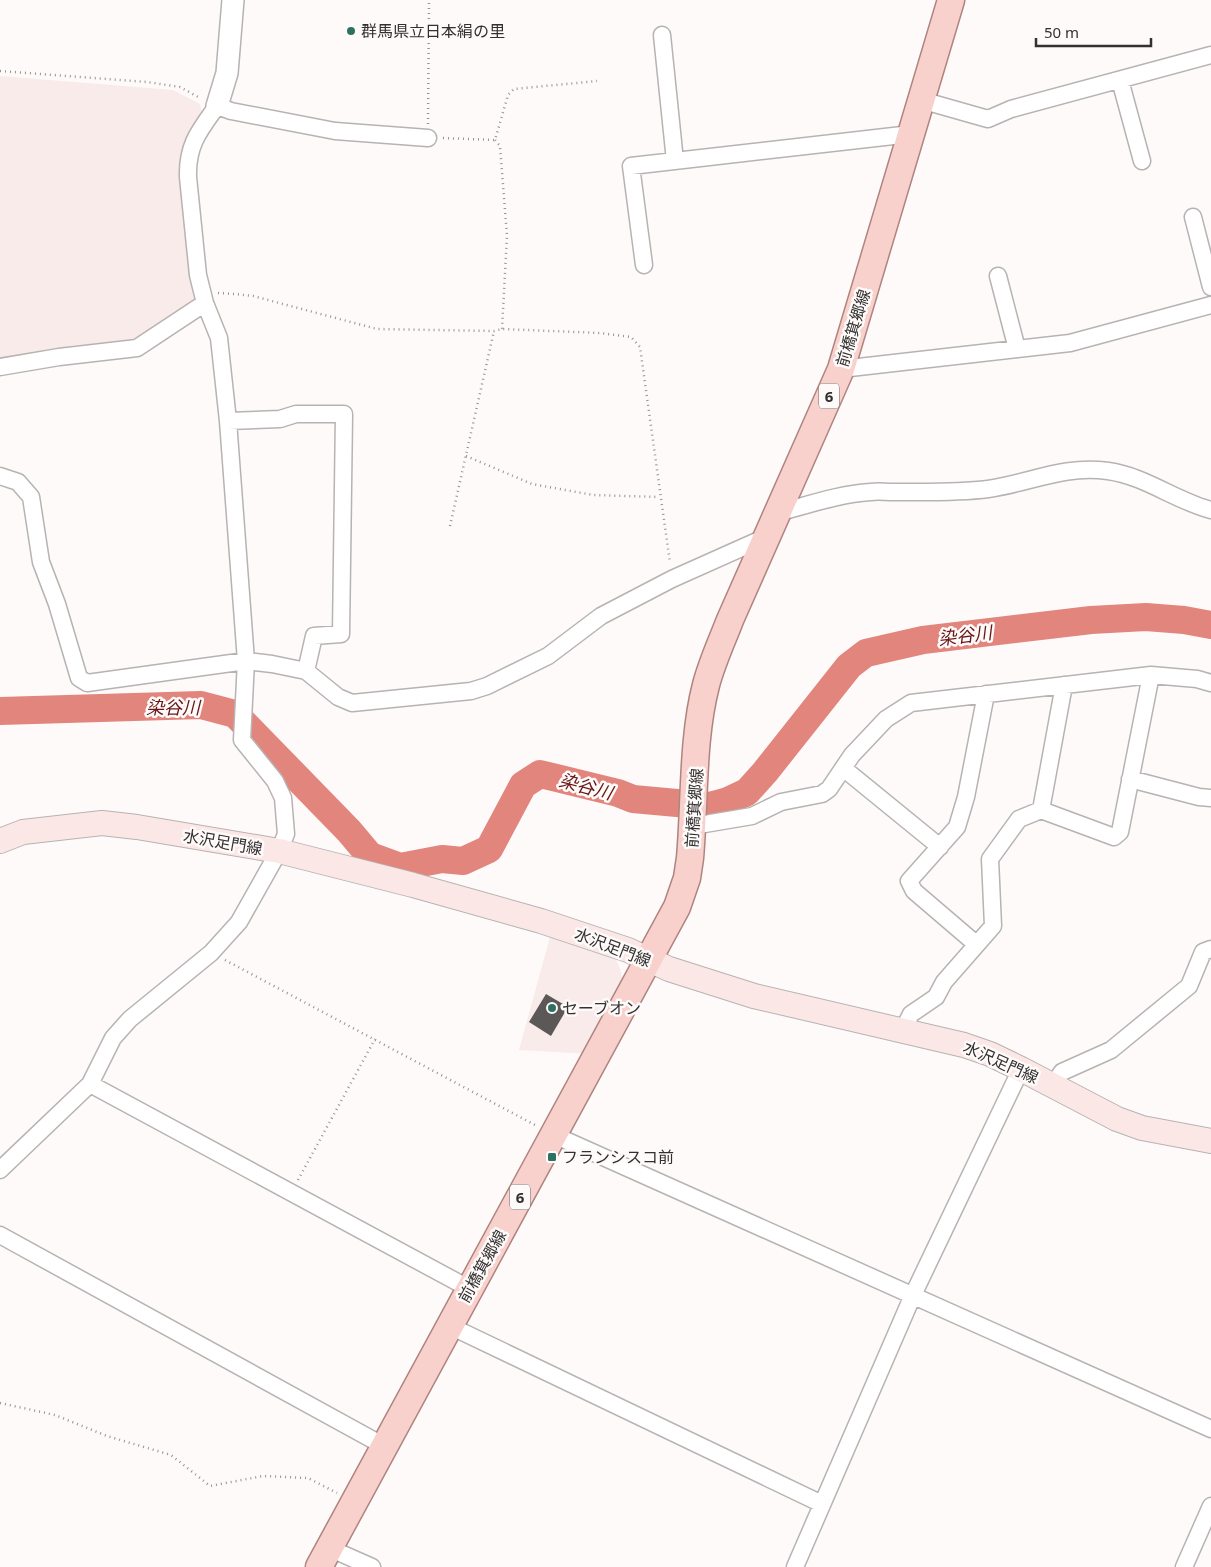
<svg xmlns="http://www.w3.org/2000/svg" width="1211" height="1567" viewBox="0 0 1211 1567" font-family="'Noto Sans','Noto Sans JP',sans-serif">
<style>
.built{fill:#f8ebe9}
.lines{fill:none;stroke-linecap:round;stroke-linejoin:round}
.river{stroke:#e1857d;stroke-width:28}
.building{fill:#5c5858}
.minor-casing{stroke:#b7b3b2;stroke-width:19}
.tertiary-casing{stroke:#b7b3b2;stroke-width:24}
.secondary-casing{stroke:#b7b3b2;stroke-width:26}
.primary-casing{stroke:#af847f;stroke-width:29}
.path{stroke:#969392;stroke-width:2.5;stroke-dasharray:1 4;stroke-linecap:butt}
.minor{stroke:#fff;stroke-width:16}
.tertiary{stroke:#fff;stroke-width:21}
.secondary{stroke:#fbe8e6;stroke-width:24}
.primary{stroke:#f8d0cc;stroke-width:26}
.poi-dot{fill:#2e7061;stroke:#fefaf9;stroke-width:2}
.labels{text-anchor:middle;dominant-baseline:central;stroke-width:5;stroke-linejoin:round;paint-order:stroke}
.shield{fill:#fefaf9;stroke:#6f6d6c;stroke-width:1}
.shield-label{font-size:15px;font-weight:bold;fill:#323130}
.poi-label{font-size:16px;fill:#323130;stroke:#fefaf9;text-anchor:start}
.street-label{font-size:16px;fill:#323130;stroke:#fefaf9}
.water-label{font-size:18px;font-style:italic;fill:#671515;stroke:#fefaf9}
</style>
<rect width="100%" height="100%" fill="#fefaf9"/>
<path class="built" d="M0,76L173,90L200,104L202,113L183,152L179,177L196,298L194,303L138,343L75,345L0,360Z
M550,937L616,959L620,969L624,985L592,1054L519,1050Z"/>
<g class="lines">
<path class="river" d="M0,711L201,705L235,714L349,831L370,856L400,867L442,859L463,861L489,849L523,785L540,774L618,793L633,799L710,806L728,801L747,792L765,772L849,666L866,653L923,640L1091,620L1146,617L1184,620L1211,625"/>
</g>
<path class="building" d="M546,994L568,1007L551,1036L529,1022Z"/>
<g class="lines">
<g class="minor-casing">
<path id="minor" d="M662,35L675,161
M1120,80L1142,161
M921,100L988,119L1011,109L1211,55
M1193,217L1211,287
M644,265L631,166L911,134
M998,276L1017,349
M0,367L59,357L137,348L205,303
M841,369L1070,343L1211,305
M228,421L280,419L296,414H344L341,634L314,636L306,671
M0,476L18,482L31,497L41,562L57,604L79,678L87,683L246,661L272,664L306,671L338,697L352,703L471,691L487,686L548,656L601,616L672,579L766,537
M777,513C808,505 839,494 870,492C878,491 885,492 893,492C924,492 957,493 988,489C1031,483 1062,465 1108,471C1145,476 1176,501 1211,510
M843,768L940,847
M1130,779L1199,797L1211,798
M1041,810L1064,685
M693,826L752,816L781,802L822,794L829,789L852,755L886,719L911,703L1151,675L1197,679L1211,683
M976,944L914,891L909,881L957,827L966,797L986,694
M903,1030L911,1014L936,997L944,982L993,926L990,859L1019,819L1041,810L1114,837L1120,832L1151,675
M90,1084L470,1289
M1053,1085L1062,1072L1111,1050L1189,986L1203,952L1211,949
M554,1135L1211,1429
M0,1170L90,1084L113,1038L130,1019L211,953L239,922L279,851L286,834L283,798L275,781L242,740L246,661L228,421L219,338L205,303L198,275L188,177C187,145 199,131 217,106L231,111L335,131L428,138
M0,1235L384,1446
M450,1326L822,1504
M329,1548L372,1567
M795,1567L913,1295L1021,1069
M1184,1567L1211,1506"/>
</g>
<g class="tertiary-casing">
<path id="tertiary" d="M217,106L227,73L233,0"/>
</g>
<g class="secondary-casing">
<path id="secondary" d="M0,841L23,832L102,823L137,827L279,851L413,885L541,921L628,950L669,969L754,996L964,1045L990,1054L1021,1069L1117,1119L1142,1128L1211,1141"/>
</g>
<g class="primary-casing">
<path id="primary" d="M319,1567L677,907L687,878L690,858C695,801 692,739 706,685C712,662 722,641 730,620L841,369L951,0"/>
</g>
<path class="path" d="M0,71L147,82L180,87L200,98
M428,124L429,0
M443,138L495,140L508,95L514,89L597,81
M495,140L500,146L507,236L502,329
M218,293L235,294L253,296L377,329L494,331L502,329L600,333L631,337L640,347L670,563
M466,456L532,484L593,495L659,497
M450,526L494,331
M225,960L535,1125
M298,1180L375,1039
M0,1403L55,1415L107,1436L171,1455L210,1486L263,1476L308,1478L337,1493"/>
<use href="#minor" class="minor"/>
<use href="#tertiary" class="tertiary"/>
<use href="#secondary" class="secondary"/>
<use href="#primary" class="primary"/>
</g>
<g class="poi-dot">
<circle cx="351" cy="31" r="5"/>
<circle cx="552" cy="1008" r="5"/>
<rect x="547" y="1152" width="10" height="10" rx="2.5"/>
</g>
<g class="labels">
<g class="shield">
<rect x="819" y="383.5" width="20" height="25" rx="4"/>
<rect x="510" y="1184.5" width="20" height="25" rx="4"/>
</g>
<g class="shield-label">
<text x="829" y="396">6</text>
<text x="520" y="1197">6</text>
</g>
<g class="poi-label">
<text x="361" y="31">群馬県立日本絹の里</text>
<text x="562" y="1008">セーブオン</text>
<text x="562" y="1157">フランシスコ前</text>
</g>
<g class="street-label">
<text transform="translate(853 328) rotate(-73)">前橋箕郷線</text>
<text transform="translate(694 808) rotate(-86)">前橋箕郷線</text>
<text transform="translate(223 842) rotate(10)">水沢足門線</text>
<text transform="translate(613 947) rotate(21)">水沢足門線</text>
<text transform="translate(1001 1062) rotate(24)">水沢足門線</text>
<text transform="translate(482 1266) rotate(-61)">前橋箕郷線</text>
</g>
<g class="water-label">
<text transform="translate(965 635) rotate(-7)">染谷川</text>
<text x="173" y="707">染谷川</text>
<text transform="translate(586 786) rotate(15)">染谷川</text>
</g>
</g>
<path d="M1036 38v8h115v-8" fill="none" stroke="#323130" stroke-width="2.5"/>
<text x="1044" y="38" font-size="15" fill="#323130" stroke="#fefaf9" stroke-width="4" paint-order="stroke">50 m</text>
</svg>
